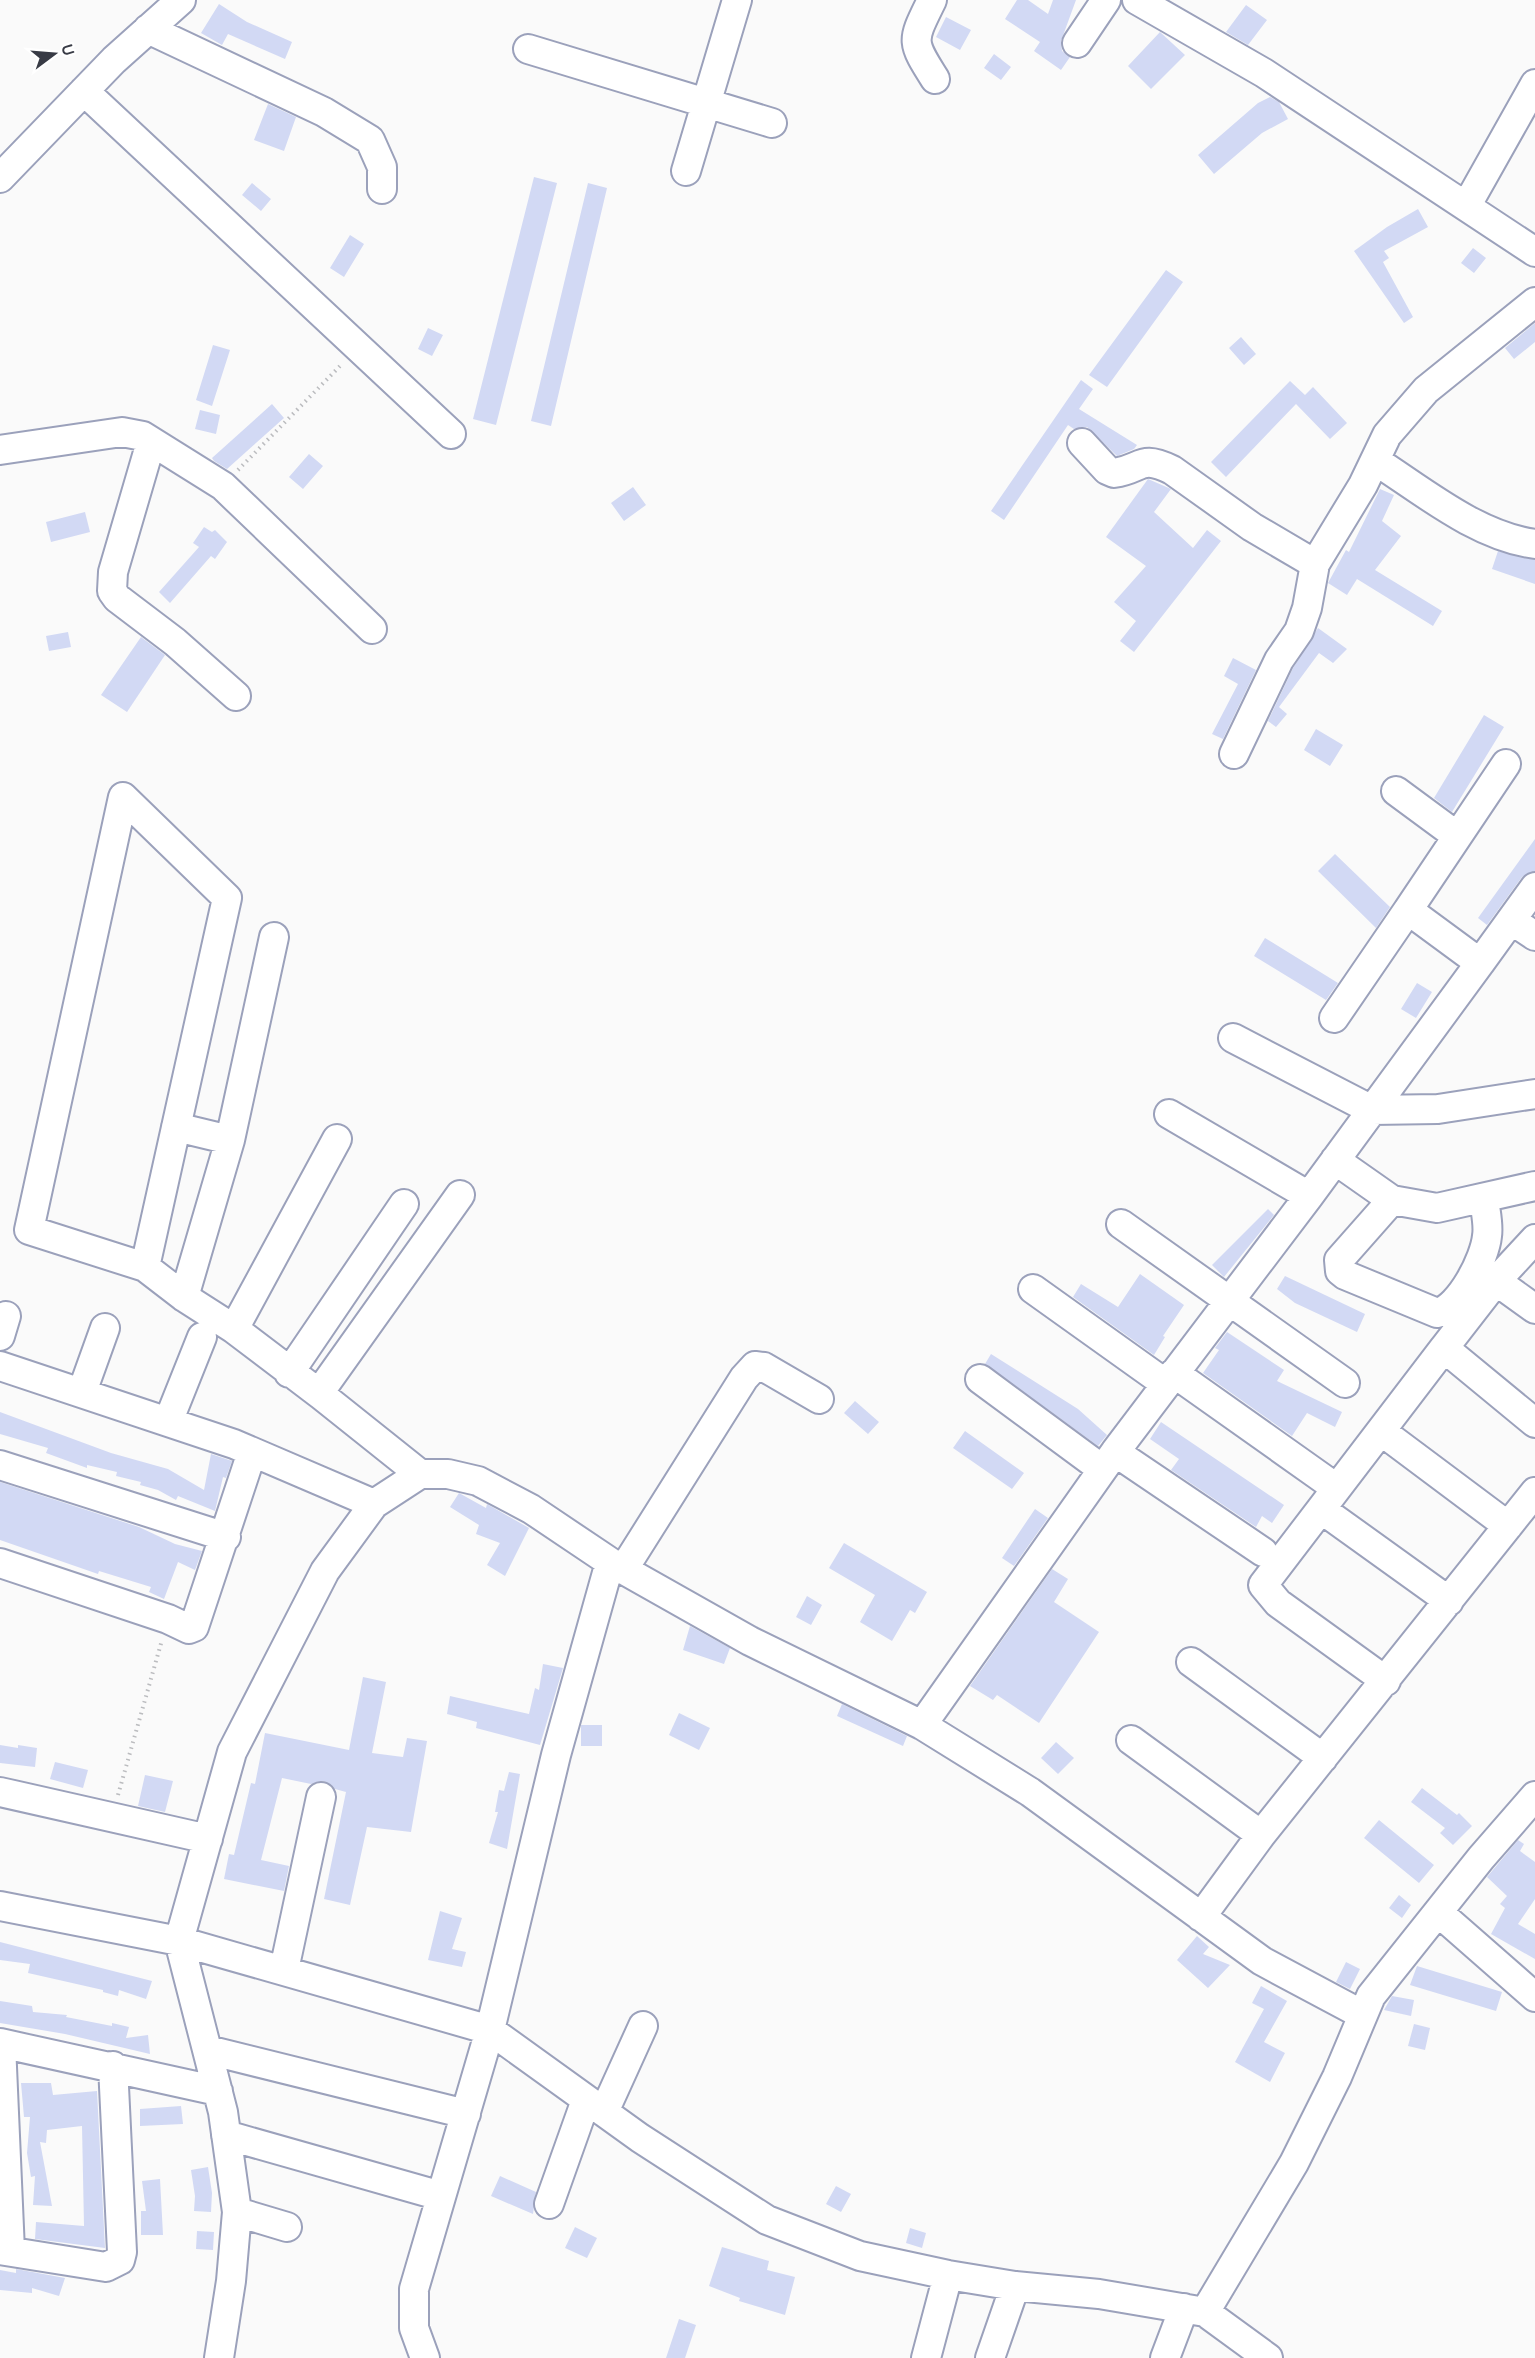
<svg xmlns="http://www.w3.org/2000/svg" width="1535" height="2358" viewBox="0 0 1535 2358" font-family="Quicksand,sans-serif">
<style>
.building{fill:#d2d9f4}
.lines{fill:none;stroke-linecap:round;stroke-linejoin:round}
.minor-casing{stroke:#9ba1bb;stroke-width:32}
.path{stroke:#bbbcbf;stroke-width:4;stroke-dasharray:1.5 4.5;stroke-linecap:butt}
.minor{stroke:#fff;stroke-width:28}
</style>
<rect width="100%" height="100%" fill="#fafafa"/>
<path class="building" d="M1017,0H1028L1048,14L1053,0H1076L1061,41L1062,51L1070,57L1061,70L1034,51L1040,42L1005,19Z
M219,4L247,22L292,42L285,59L228,34L222,45L201,33Z
M1246,5L1267,20L1248,45L1226,32Z
M946,17L971,30L960,50L936,37Z
M1160,32L1185,55L1151,89L1128,66Z
M994,54L1011,67L1001,80L984,68Z
M1270,97L1279,102L1288,119L1262,133L1214,174L1198,155L1258,103Z
M268,104L296,117L284,151L254,140Z
M534,177L557,183L496,425L473,419Z
M252,183L271,199L261,211L242,195Z
M588,183L607,188L551,426L531,421Z
M1418,209L1428,227L1384,251L1389,258L1383,262L1413,317L1404,323L1354,251L1387,227Z
M350,235L364,244L344,277L330,268Z
M1473,248L1486,258L1474,273L1461,263Z
M1166,270L1183,282L1107,387L1089,375Z
M1535,323V342L1514,359L1505,348Z
M428,328L443,335L432,356L418,349Z
M1241,337L1256,354L1244,365L1229,348Z
M213,345L230,350L212,406L196,400Z
M1081,380L1093,389L1079,409L1137,445L1134,449L1117,456L1087,427L1074,429L1068,425L1004,520L991,511Z
M1290,381L1305,395L1313,387L1347,423L1330,439L1296,404L1226,477L1211,462Z
M272,404L284,418L227,469L214,461L212,458Z
M200,410L220,415L216,434L195,429Z
M309,454L323,466L303,489L289,477Z
M1148,479L1171,489L1154,512L1193,548L1207,530L1221,541L1134,652L1120,641L1136,621L1114,602L1146,566L1106,537Z
M633,487L646,505L624,521L611,503Z
M1380,489L1394,495L1382,521L1401,536L1375,570L1442,611L1433,626L1357,579L1347,595L1328,583L1346,550L1349,552Z
M85,512L90,532L51,542L46,522Z
M204,527L212,532L215,530L227,542L215,559L211,556L170,603L159,592L199,547L193,543Z
M1498,551L1535,560V584L1492,569Z
M1318,628L1347,649L1333,663L1319,653L1279,707L1287,714L1276,727L1268,721L1293,668Z
M68,632L71,647L49,651L46,636Z
M141,637L165,655L127,712L101,695Z
M1233,658L1256,670L1223,739L1212,734L1238,684L1224,676Z
M1484,715L1504,727L1452,812L1434,798Z
M1316,729L1343,745L1330,766L1304,750Z
M1535,839V871L1522,877L1487,925L1478,918Z
M1335,854L1390,907L1376,928L1318,871Z
M1265,938L1338,983L1326,1000L1254,956Z
M1417,983L1432,992L1416,1018L1401,1009Z
M1268,1209L1274,1215L1224,1277L1212,1265Z
M1140,1274L1184,1305L1163,1336L1165,1337L1154,1355L1073,1297L1081,1284L1118,1307Z
M1285,1276L1365,1314L1357,1332L1295,1303L1277,1289Z
M1227,1332L1284,1370L1277,1381L1342,1412L1335,1427L1307,1413L1292,1436L1203,1373L1219,1350L1215,1348Z
M991,1354L1078,1409L1107,1435L1098,1446L985,1364Z
M855,1401L879,1422L868,1434L844,1413Z
M0,1412L111,1453L168,1469L204,1490L211,1454L232,1461L226,1478L223,1477L215,1511L178,1496L176,1500L158,1490L140,1485L141,1482L116,1476L117,1472L87,1465V1468L46,1453L48,1448L0,1434Z
M1161,1422L1284,1505L1272,1523L1262,1516L1256,1527L1171,1470L1179,1459L1150,1439Z
M965,1431L1024,1473L1012,1489L953,1448Z
M0,1482L139,1527L175,1544L202,1551L195,1570L178,1562L164,1599L149,1592L151,1587L99,1571L98,1574L0,1540Z
M459,1493L486,1508L487,1504L529,1528L505,1576L487,1565L500,1543L476,1534L479,1525L450,1507Z
M1035,1509L1048,1518L1014,1566L1002,1558Z
M844,1543L927,1592L915,1613L910,1610L892,1641L860,1622L875,1595L829,1568Z
M1052,1569L1068,1579L1054,1602L1099,1632L1039,1723L997,1695L993,1700L970,1686Z
M807,1596L822,1605L811,1625L796,1617Z
M690,1626L730,1648L724,1664L683,1650Z
M543,1664L563,1668L540,1745L476,1728L477,1722L447,1714L450,1696L529,1714L535,1688L539,1690Z
M363,1677L386,1682L372,1753L403,1757L407,1738L427,1741L411,1832L367,1827L350,1905L324,1899L346,1792L335,1789L324,1781L311,1784L282,1778L261,1860L289,1866L284,1891L224,1879L229,1854L234,1855L251,1783L255,1784L265,1733L349,1750Z
M842,1704L907,1736L903,1746L837,1716Z
M679,1713L710,1728L699,1750L669,1735Z
M581,1725H602V1746H581Z
M1056,1742L1074,1758L1058,1774L1041,1758Z
M0,1745L18,1748V1745L37,1748L35,1767L0,1763Z
M55,1762L88,1770L83,1788L50,1779Z
M509,1772L520,1774L507,1849L489,1843L498,1812H495L499,1790L504,1791Z
M145,1775L173,1781L165,1812L138,1806Z
M1422,1788L1457,1815L1459,1813L1472,1826L1453,1845L1440,1833L1445,1828L1411,1802Z
M1379,1820L1434,1865L1419,1883L1364,1838Z
M1518,1840L1524,1844L1520,1851L1535,1862V1899L1518,1924L1535,1934V1959L1491,1934L1505,1908L1500,1904L1507,1896L1487,1877Z
M1399,1895L1411,1905L1402,1918L1389,1908Z
M440,1911L462,1918L452,1949L466,1952L462,1967L428,1960Z
M1197,1936L1209,1947L1203,1954L1230,1965L1208,1988L1177,1960Z
M0,1942L152,1981L146,1999L119,1990L118,1996L103,1992V1990L28,1973L30,1964L0,1960Z
M1346,1962L1360,1969L1350,1989L1336,1982Z
M1417,1966L1502,1992L1496,2011L1410,1985Z
M1261,1986L1287,2001L1264,2042L1285,2053L1270,2082L1235,2062L1264,2009L1252,2003Z
M1392,1996L1414,2000L1411,2016L1384,2010Z
M0,2001L32,2006L33,2012L67,2015L66,2017L112,2026V2023L129,2027L126,2038L148,2035L150,2054L65,2034L0,2023Z
M1414,2024L1430,2028L1425,2050L1408,2046Z
M21,2083H51L53,2095L97,2091L105,2248L35,2239L36,2222L84,2226L82,2126L47,2130L46,2143L40,2142L52,2206L33,2205L35,2176L31,2177L27,2153L30,2117H24Z
M181,2106L183,2124L140,2126V2109Z
M208,2167L212,2193L211,2212L194,2211L195,2196L191,2170Z
M500,2176L536,2192L533,2214L491,2196Z
M160,2179L163,2235H141V2211H146L142,2181Z
M836,2186L851,2194L841,2212L826,2204Z
M575,2227L597,2238L587,2258L565,2248Z
M910,2228L926,2233L922,2248L906,2243Z
M197,2231L214,2232L213,2250L196,2249Z
M722,2247L769,2261L767,2270L795,2277L785,2315L739,2301L740,2298L709,2286Z
M16,2269L65,2278L59,2296L32,2288V2293L0,2290V2270L16,2273Z
M679,2319L696,2325L685,2358H666Z"/>
<g class="lines">
<g class="minor-casing">
<path id="minor" d="M932,0C912,41 910,40 935,79
M1137,0L1264,73L1535,252
M148,29L324,112L370,140L382,167V189
M1077,43L1106,0
M528,49L772,123
M84,91L451,434
M686,171L737,0
M0,178L114,60L181,0
M1467,205L1535,84
M151,442L113,572L112,591L117,598L175,642L236,696
M1082,443L1107,470L1114,473C1143,469 1139,454 1172,470L1252,527L1315,564
M0,450L122,432L143,436L223,486L372,629
M1376,461C1424,492 1477,536 1535,544
M1234,754L1279,660L1299,631L1307,608L1315,564L1363,485L1387,435L1426,390L1535,302
M1396,791L1457,836
M1511,920L1535,936
M1480,963L1535,887
M1334,1018L1408,910
M1233,1038L1372,1110L1438,1109L1535,1094
M1169,1114L1309,1196
M176,1127L230,1140
M1335,1160L1392,1200L1437,1208L1535,1186
M1392,1200L1339,1260L1340,1271L1345,1275L1437,1313C1460,1308 1485,1258 1487,1236C1489,1224 1485,1210 1484,1198
M1121,1224L1345,1383
M1535,1239L1496,1281L1444,1348L1535,1423
M145,1267L227,898L123,797L29,1230L145,1267L184,1297L234,1329L321,1395
M1496,1281L1535,1309
M1033,1289L1166,1384
M184,1297L230,1140L274,937
M234,1329L337,1139
M0,1336L6,1316
M0,1366L234,1444L374,1504
M289,1373L404,1204
M1174,1373L1325,1480
M980,1379L1102,1469
M82,1392L105,1328
M168,1422L202,1337
M1381,1431L1508,1526
M1115,1452L1263,1552
M0,1465L226,1537
M420,1474L321,1395L324,1386L460,1195
M1321,1509L1449,1601
M0,1563L168,1619L189,1629L194,1627L252,1452
M623,1570L744,1378L755,1366L764,1367L819,1399
M1191,1662L1323,1758
M1386,1681L1278,1603L1263,1585L1444,1348
M922,1725L1115,1452L1309,1196L1480,963L1408,910L1506,764
M1131,1740L1261,1835
M0,1792L208,1839
M0,1906L179,1941L490,2030L640,2138L767,2220L860,2256L948,2275L1015,2286L1099,2294L1205,2312L1268,2358
M1438,1912L1535,1997
M1201,1917L1261,1835L1535,1492
M284,1970L321,1797
M0,2043L218,2091
M1,2044L10,2251
M208,2050L466,2114
M604,2112L643,2026
M226,2135L441,2196
M549,2204L586,2100
M237,2212L287,2227
M0,2250L106,2267L120,2260L122,2252L113,2066
M1205,2312L1294,2163L1337,2077L1371,1996L1481,1858L1535,1796
M219,2358L231,2281L237,2212L223,2112L179,1941L232,1752L325,1571L374,1504L420,1474H448L478,1481L531,1509L610,1562L750,1641L922,1725L1030,1792L1262,1961L1363,2015
M425,2358L414,2328V2289L490,2030L556,1755L610,1562
M926,2358L948,2275
M990,2358L1015,2286
M1165,2358L1184,2308"/>
</g>
<path class="path" d="M238,470L342,364
M118,1795L162,1640"/>
<use href="#minor" class="minor"/>
</g>
<g transform="translate(54 54) rotate(74)" stroke="#ffffff" stroke-width="4.5" paint-order="stroke">
<path d="M0-4.5L10 22L0 15L-10 22Z" fill="#383b45"/>
<text y="-9" font-size="16" font-weight="bold" text-anchor="middle" fill="#383b45">U</text>
</g>
</svg>
